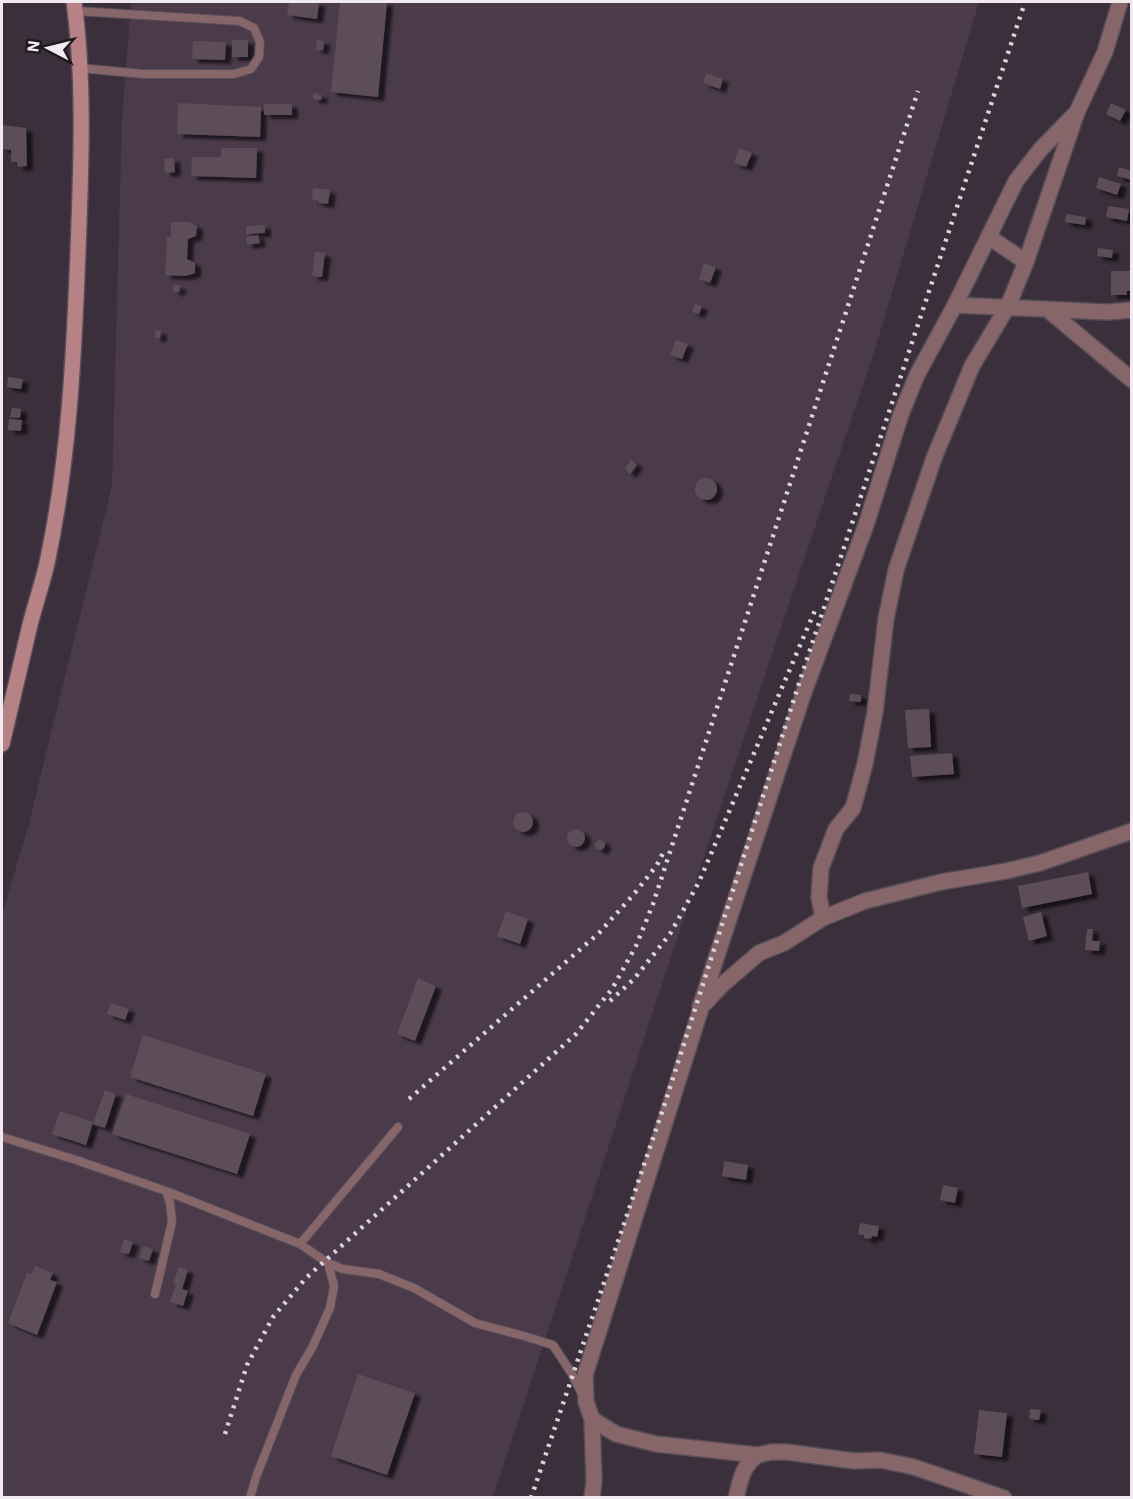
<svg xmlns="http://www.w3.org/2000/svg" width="1133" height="1499" viewBox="0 0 1133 1499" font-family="'IBM Plex Sans',sans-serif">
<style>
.built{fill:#4a3a4a}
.building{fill:#5c4e59;filter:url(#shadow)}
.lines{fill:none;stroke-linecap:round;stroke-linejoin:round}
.service-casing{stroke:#574d58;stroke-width:10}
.minor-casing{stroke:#574d58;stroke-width:18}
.secondary-casing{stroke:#574d58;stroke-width:18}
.service{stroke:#876669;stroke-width:8}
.minor{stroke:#876669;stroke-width:15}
.secondary{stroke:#b68286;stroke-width:15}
.rail{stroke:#dbd3db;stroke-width:4.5;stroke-dasharray:3 6;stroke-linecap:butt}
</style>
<defs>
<filter id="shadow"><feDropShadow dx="6" dy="4" stdDeviation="1.5" flood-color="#0009"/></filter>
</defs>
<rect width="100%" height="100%" fill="#3a2f3b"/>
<path class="built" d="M131,2H979L876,346L716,821L493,1497H2V915L29,823L112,485L122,118Z"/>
<path class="building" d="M289,2H319L317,19L287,15Z
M340,2H387L378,97L331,92Z
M232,40H248V57H232Z
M317,40L324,41L323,50H316Z
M193,41L226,42L225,60L192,59Z
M706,73L723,79L720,89L703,83Z
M313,93L322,95L321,100L313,99Z
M178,103L261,107L260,137L177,134Z
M1111,103L1126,110L1120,121L1106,114Z
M264,104H292V115H264Z
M2,125L26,128L27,166L18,167L17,162H11V150L2,149Z
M221,148H257L256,178L191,176L192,157H221Z
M739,148L752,153L746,167L734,163Z
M174,158L175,172L165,173L164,159Z
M1119,167L1132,171V180L1117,176Z
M1099,177L1121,184L1117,195L1096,188Z
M313,188L330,190L328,204L318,203L319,201L312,200Z
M1108,206L1129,209L1127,221L1106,217Z
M1066,214L1086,217L1085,225L1065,222Z
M171,222H189L197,226L196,236L188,239L187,259L195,263V273L186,276L165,275L167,237H171Z
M265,225V233L246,234V226Z
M258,235L260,243L247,245L246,237Z
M1098,248L1113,250L1112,258L1097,256Z
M315,252L325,253L322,277L312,276Z
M704,263L716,267L710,283L699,279Z
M1111,271H1132V291H1127V295H1111Z
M173,285H180L179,292L173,291Z
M695,304L702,306L699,314L692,312Z
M155,330L161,331L160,338H155Z
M676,340L688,344L682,359L670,355Z
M8,377L23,379L21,389L7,387Z
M12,408L21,409L20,418L10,417Z
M9,419L22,420L21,431L8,430Z
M631,460L637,465L630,474L625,469Z
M695 489a11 11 0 1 1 22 0a11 11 0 1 1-22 0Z
M850,694L861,695V702L849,701Z
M929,709L931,747L908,748L905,710Z
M952,753L954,774L912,777L910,756Z
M513 822a10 10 0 1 1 20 0a10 10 0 1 1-20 0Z
M567 838a9 9 0 1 1 18 0a9 9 0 1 1-18 0Z
M595 845a5 5 0 1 1 10 0a5 5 0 1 1-10 0Z
M1088,872L1092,894L1022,908L1018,886Z
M506,911L528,919L520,944L497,936Z
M1041,912L1047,936L1029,941L1023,917Z
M1087,929H1093L1092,941H1100L1099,951L1085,950Z
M418,978L436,986L415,1041L397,1034Z
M111,1003L129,1009L125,1020L107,1014Z
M143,1035L266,1074L253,1116L130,1077Z
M105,1090L116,1094L105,1128L93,1124Z
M126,1094L250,1134L237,1174L112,1134Z
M60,1111L93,1122L86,1145L52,1134Z
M724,1161L748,1165L746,1180L722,1176Z
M943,1185L958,1188L955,1203L940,1200Z
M860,1223L879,1226L877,1237L872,1236L871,1239L864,1238V1235L858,1234Z
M124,1239L133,1242L129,1254L120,1252Z
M143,1246L153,1249L149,1261L139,1258Z
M35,1266L53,1273L50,1280L57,1282L37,1335L8,1323L27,1273L32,1274Z
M179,1267L188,1270L182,1289L188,1291L183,1306L170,1302L176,1285L173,1284Z
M358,1374L415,1393L387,1475L331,1456Z
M1030,1409L1041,1410L1039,1420L1029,1419Z
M979,1410L1007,1413L1002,1457L974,1454Z"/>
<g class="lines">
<g class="service-casing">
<path id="service" d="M76,11L240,21L254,28L260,42L259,57L251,69L234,74H143L80,68
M2,1137L76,1160L166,1191L300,1244L328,1263L343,1269L379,1274L414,1288L475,1323L524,1336L553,1345L572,1374L582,1394
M300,1244L398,1127
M155,1294L172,1222L170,1203L166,1191
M250,1498L256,1477L296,1375L312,1348L330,1308L334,1286L328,1263"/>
</g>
<g class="minor-casing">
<path id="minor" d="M989,237L1026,262
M955,305L1107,312L1132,310
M1047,309L1132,380
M823,918L819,897L821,868L836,829L853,808L865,764L875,712L886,619L896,570L934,458L972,366L1008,306L1026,262L1077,112L1105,52L1120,2
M705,1003L722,985L759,953L784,943L823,918L865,901L941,882L1006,871L1040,863L1132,831
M700,1007L804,692L866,525L901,414L917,375L955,305L1016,181L1040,150L1077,112
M592,1419L616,1434L656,1444L758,1455L771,1452H787L854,1461L880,1460L914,1467L1004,1498
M592,1498L594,1481L592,1419L586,1402L585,1375L702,1005
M736,1498C740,1481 743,1464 758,1455"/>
</g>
<g class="secondary-casing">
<path id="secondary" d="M2,744C11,706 20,667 29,629C34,607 42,586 47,563C69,461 74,356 78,251C81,168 85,84 74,2"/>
</g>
<use href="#service" class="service"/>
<use href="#minor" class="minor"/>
<use href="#secondary" class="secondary"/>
<path class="rail" d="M610,1001L634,979L670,934L699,882L816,608
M409,1099L599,933L634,894L657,865L663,853
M225,1434L247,1365L273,1317L306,1278L576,1034L612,989L636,946L653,904L918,91
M531,1498L666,1100L802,674L1025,2"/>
</g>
<rect width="1133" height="1499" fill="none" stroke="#f1eaf1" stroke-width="6"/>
<g transform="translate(48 48) rotate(277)" stroke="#1e191e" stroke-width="4.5" paint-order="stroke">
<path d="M0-4.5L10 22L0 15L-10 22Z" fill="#f1eaf1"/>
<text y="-9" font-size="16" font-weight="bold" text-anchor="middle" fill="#f1eaf1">N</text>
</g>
</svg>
